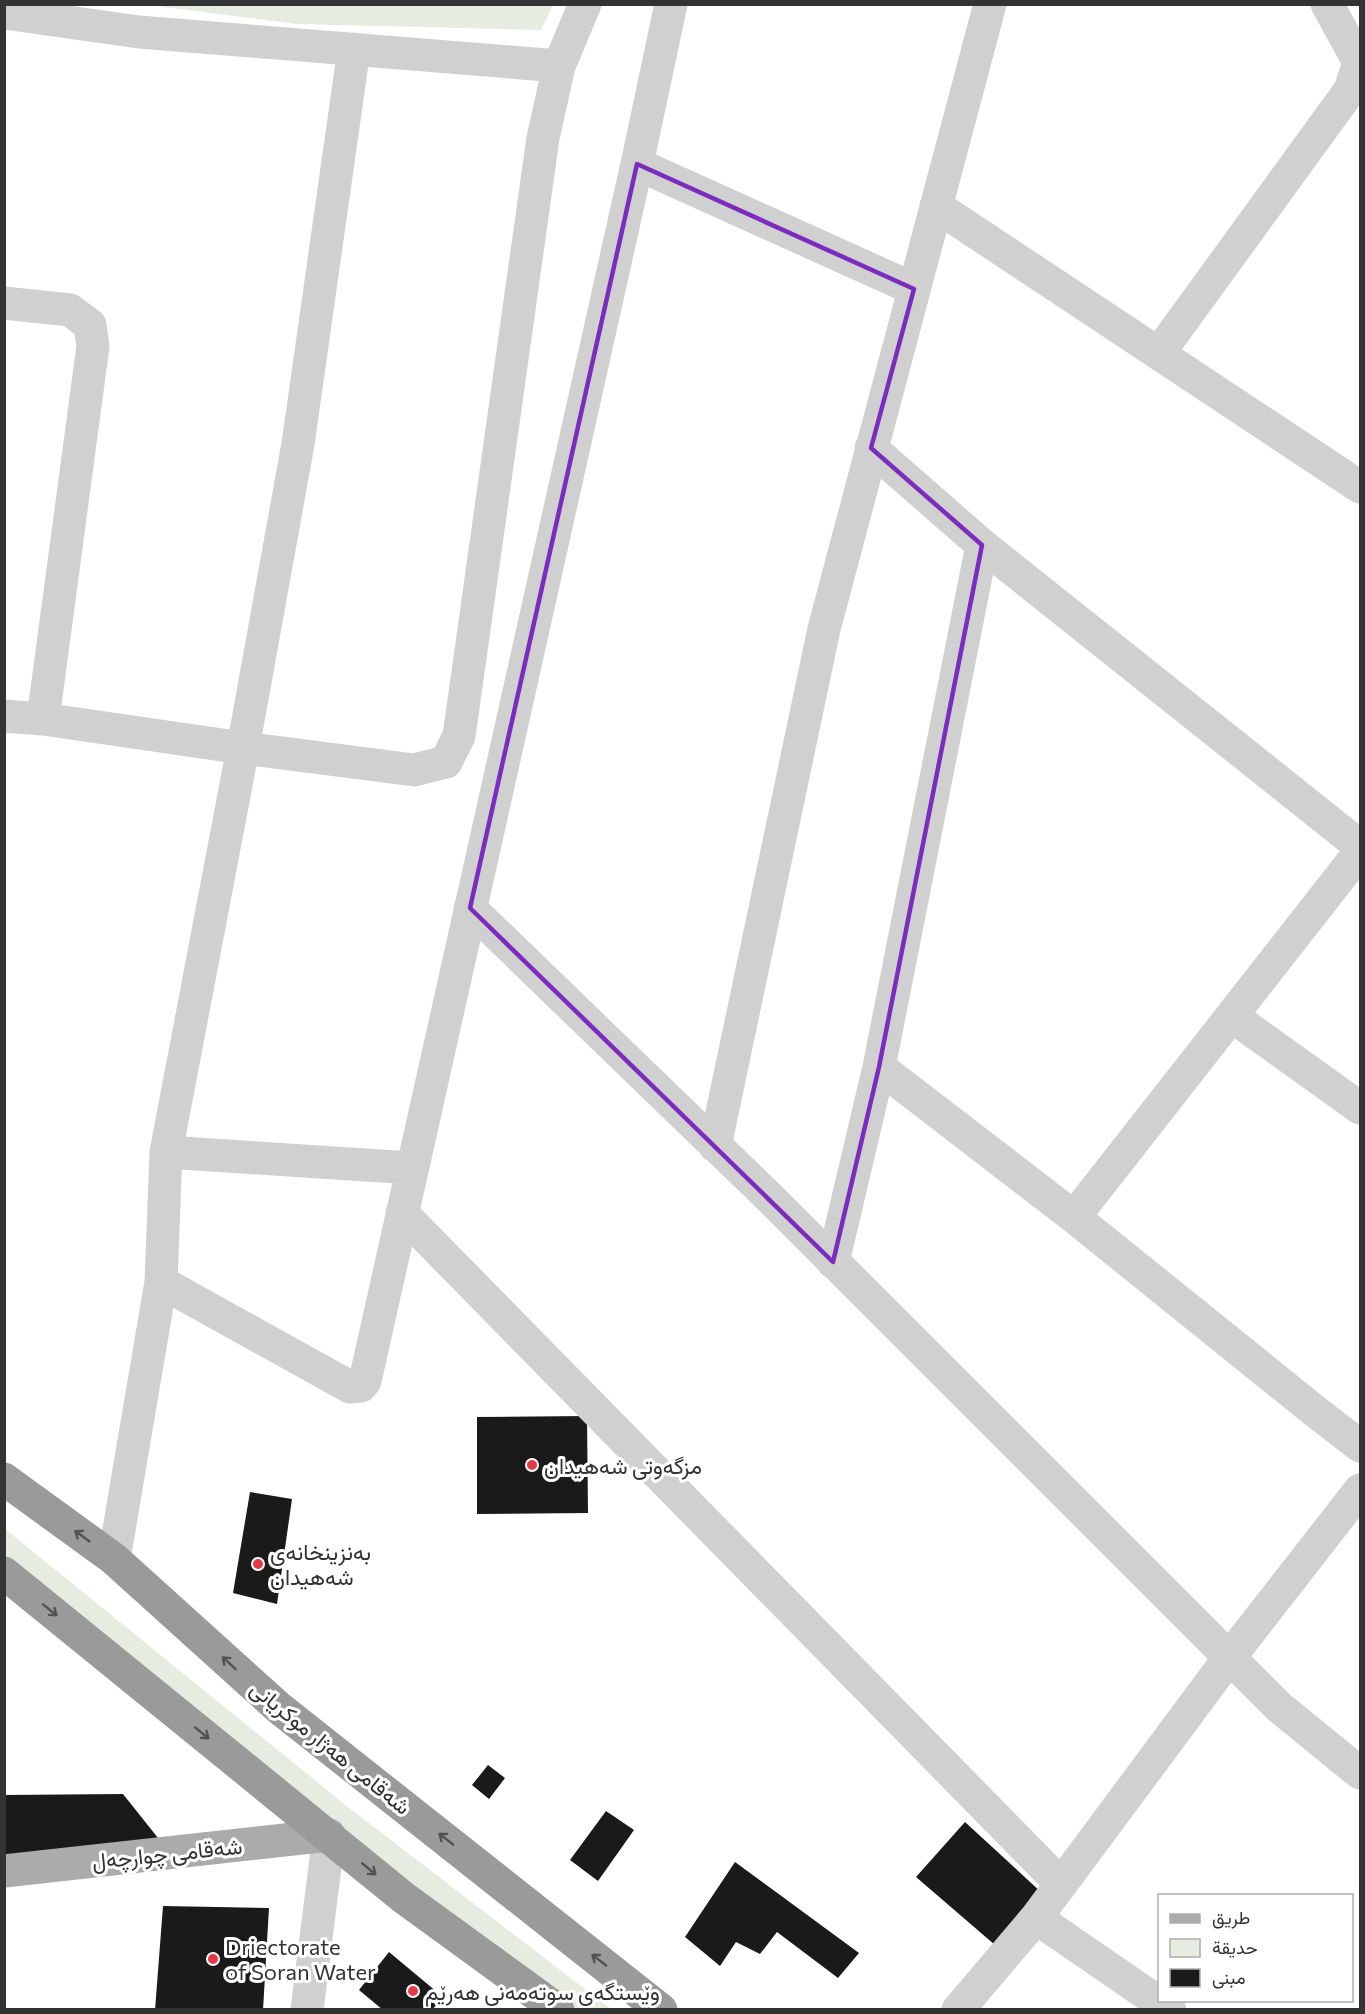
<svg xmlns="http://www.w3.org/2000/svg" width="1365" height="2014" viewBox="0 0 1365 2014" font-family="Commissioner,Vazirmatn,sans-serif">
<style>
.green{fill:#e6ecdf}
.building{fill:#1a1a1a}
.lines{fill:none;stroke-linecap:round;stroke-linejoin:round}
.minor{stroke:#d0d0d0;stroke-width:33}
.major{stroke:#ababab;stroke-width:33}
.highway{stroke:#9a9a9a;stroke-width:33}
.oneway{stroke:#525252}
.marked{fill:none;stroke:#7b2cbf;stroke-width:4.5;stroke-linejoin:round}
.poi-dot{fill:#e63946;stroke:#fff;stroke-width:2}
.labels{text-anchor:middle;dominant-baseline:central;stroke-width:6;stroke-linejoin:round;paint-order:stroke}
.poi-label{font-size:22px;fill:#333;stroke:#fff;text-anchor:start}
.street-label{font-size:22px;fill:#333;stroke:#fff}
</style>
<rect width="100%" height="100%" fill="#fff"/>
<path class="green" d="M148,5H553L541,30L297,24Z
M4,1528L348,1807L611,2009H563L5,1562Z"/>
<path class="building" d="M587,1416L588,1513L477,1514V1417Z
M250,1492L292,1499L277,1604L233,1593Z
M488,1765L505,1778L489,1799L472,1785Z
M123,1794L166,1848L4,1867V1795Z
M606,1811L634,1830L598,1881L570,1860Z
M965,1822L1042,1893L995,1945L916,1877Z
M735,1862L859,1953L838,1978L777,1932L760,1954L736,1942L720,1966L685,1937Z
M163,1906L269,1908L263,2010H155Z
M389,1952L443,1997L432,2010H383L359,1990Z"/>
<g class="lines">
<path class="minor" d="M4,13L139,32L559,66
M637,164L914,289
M936,206L1360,487
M4,303L70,310L90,325L93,346L43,719
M1159,353L1350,90L1359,62L1327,4
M871,448L982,545L1360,846
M4,716L43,719L243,748L414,770L446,762L459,736L543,138L559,66L585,4
M470,908L771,1199L1279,1707L1360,1773
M1233,1017L1360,1108
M879,1067L1074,1217L1316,1412L1360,1446
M715,1146L824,629L990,4
M166,1152L412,1168
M402,1213L1061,1884
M1074,1217L1360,852
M833,1262L879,1067L982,545
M161,1282L350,1387L361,1386L365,1381L637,164L671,4
M114,1559L161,1282L166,1152L243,748L298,444L354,49
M1036,1918L1170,2010
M307,2010L329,1835
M958,2010L1036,1918L1229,1658L1360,1490"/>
<path class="major" d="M4,1871L329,1835"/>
<path class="highway" d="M4,1479L114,1559L279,1708L661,2010
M4,1573L404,1898L558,2010"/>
</g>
<defs><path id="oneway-shaft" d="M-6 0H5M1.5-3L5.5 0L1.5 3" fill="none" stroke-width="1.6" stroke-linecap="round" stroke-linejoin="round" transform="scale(1.5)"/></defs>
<g class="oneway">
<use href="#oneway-shaft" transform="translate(82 1536) rotate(-144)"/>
<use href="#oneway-shaft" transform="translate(50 1610) rotate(39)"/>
<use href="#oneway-shaft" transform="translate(229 1663) rotate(-138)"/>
<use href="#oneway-shaft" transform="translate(202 1733) rotate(39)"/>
<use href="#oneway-shaft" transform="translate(446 1839) rotate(-142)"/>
<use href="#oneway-shaft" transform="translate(369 1869) rotate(40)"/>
<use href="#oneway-shaft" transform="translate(599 1960) rotate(-142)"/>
</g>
<path class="marked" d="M637,164L914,289L871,448L982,545L879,1067L833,1262L470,908Z"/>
<g class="poi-dot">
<circle cx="532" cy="1465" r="6"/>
<circle cx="258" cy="1564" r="6"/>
<circle cx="213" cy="1959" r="6"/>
<circle cx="413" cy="1991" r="6"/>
</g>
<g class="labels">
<g class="poi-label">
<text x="544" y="1465">مزگەوتی شەهیدان</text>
<text x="270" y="1551">بەنزینخانەی<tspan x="270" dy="25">شەهیدان</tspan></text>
<text x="225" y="1946">Driectorate<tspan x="225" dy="25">of Soran Water</tspan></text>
<text x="425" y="1991">وێستگەی سوتەمەنی هەرێم</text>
</g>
<g class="street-label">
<text transform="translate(331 1747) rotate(39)">شەقامی ھەژار موکریانی</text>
<text transform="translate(167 1853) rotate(-6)">شەقامی چوارچەل</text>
</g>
</g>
<rect width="1365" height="2014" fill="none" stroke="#333333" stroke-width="12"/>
<rect x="1158" y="1894" width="195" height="108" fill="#ffffff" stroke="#adadad" stroke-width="1.5"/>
<rect x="1170" y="1914" width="30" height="9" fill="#ababab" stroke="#adadad" stroke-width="1.5"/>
<text x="1212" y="1924" font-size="18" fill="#333333">طريق</text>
<rect x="1170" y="1939" width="30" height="18" fill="#e6ecdf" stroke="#adadad" stroke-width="1.5"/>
<text x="1212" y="1954" font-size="18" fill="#333333">حديقة</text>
<rect x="1170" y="1969" width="30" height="18" fill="#1a1a1a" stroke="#adadad" stroke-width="1.5"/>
<text x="1212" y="1984" font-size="18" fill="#333333">مبنى</text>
</svg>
